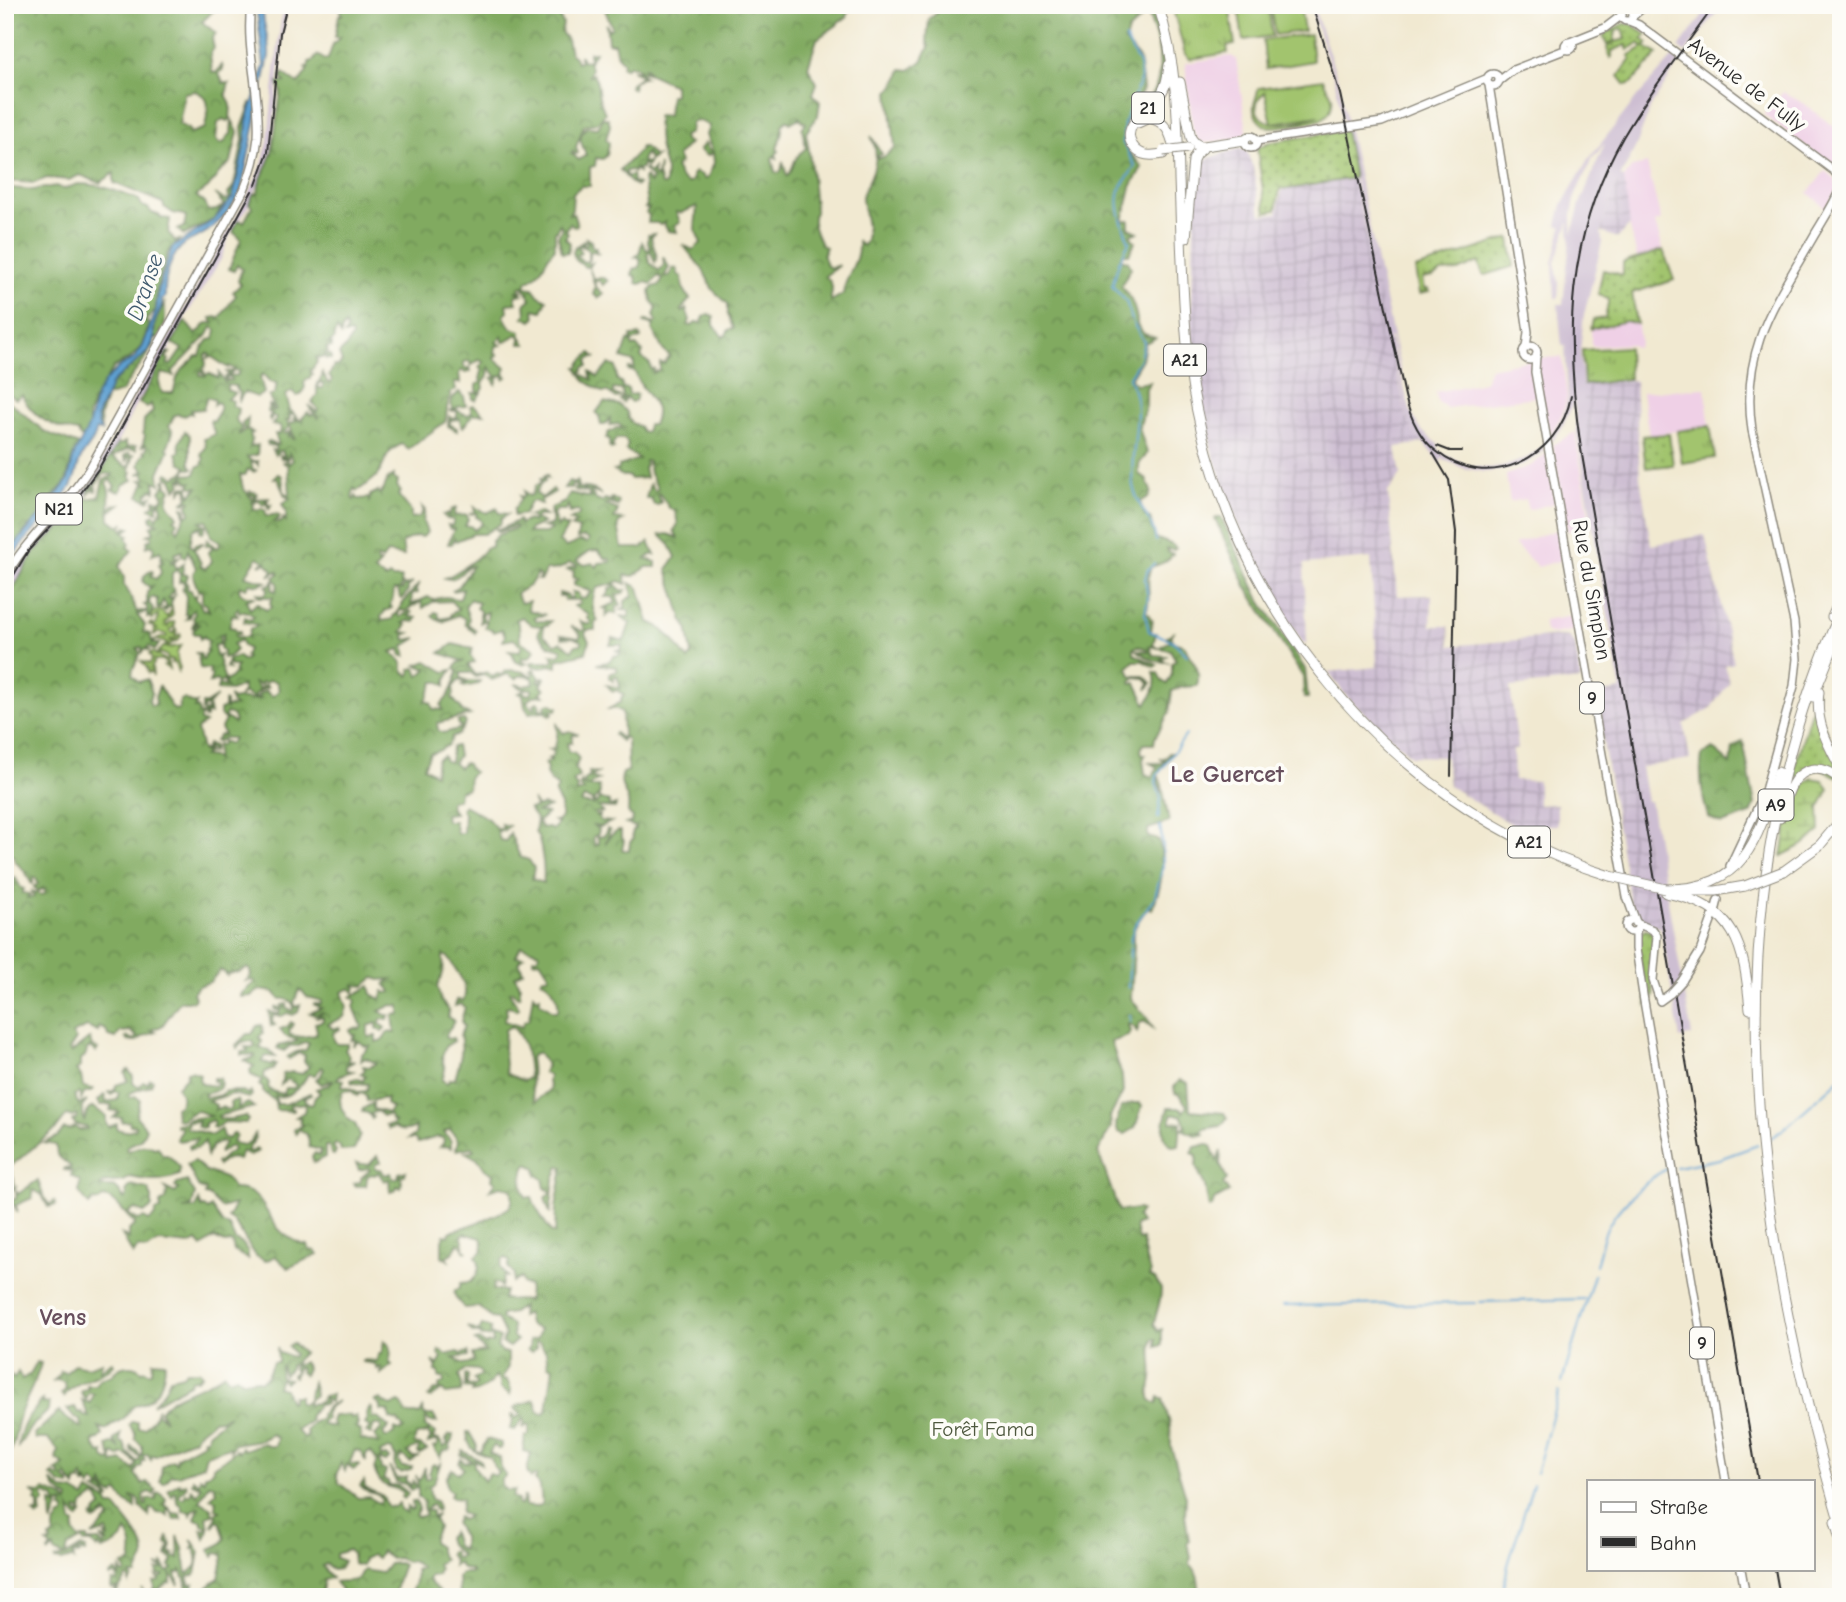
<svg xmlns="http://www.w3.org/2000/svg" width="1846" height="1602" viewBox="0 0 1846 1602" font-family="'Comic Neue',sans-serif">
<style>
.built{fill:#efd0e6}
.industrial{fill:url(#industrial-grid)}
.railway{fill:#cdbed2;fill-rule:evenodd}
.grass{fill:url(#grass-dots);stroke:#66784c;stroke-width:2}
.forest{fill:url(#forest-crowns);stroke:#566a46;stroke-width:2;fill-rule:evenodd}
.wetland{fill:url(#wetland-marsh);stroke:#66784c;stroke-width:2}
.park{fill:url(#park-tufts);stroke:#66784c;stroke-width:2}
.garden{fill:#a2c46e;stroke:#66784c;stroke-width:2;fill-rule:evenodd}
.water{fill:#5fa1d3;stroke:#45667f;stroke-width:2}
.lines{fill:none;stroke-linecap:round;stroke-linejoin:round}
.stream{stroke:#5fa1d3;stroke-width:2}
.major-casing{stroke:#8e8a7e;stroke-width:10}
.highway-casing{stroke:#8e8a7e;stroke-width:11}
.major{stroke:#fff;stroke-width:7}
.highway{stroke:#fff;stroke-width:9}
.rail{stroke:#2b2b2b;stroke-width:2}
.major-bridge-casing{stroke:#8e8a7e;stroke-width:10;stroke-linecap:butt}
.highway-bridge-casing{stroke:#8e8a7e;stroke-width:11;stroke-linecap:butt}
.major-bridge{stroke:#fff;stroke-width:7}
.highway-bridge{stroke:#fff;stroke-width:9}
.labels{text-anchor:middle;dominant-baseline:central;stroke-width:7;stroke-linejoin:round;paint-order:stroke}
.shield{fill:#fdfcf7;stroke:#6a6a68;stroke-width:2}
.shield-label{font-size:19px;font-weight:bold;fill:#2b2b2b}
.street-label{font-size:21px;fill:#2b2b2b;stroke:#fdfcf7}
.park-label{font-size:21px;fill:#4f593f;stroke:#fdfcf7}
.water-label{font-size:23px;font-style:italic;fill:#405a6e;stroke:#fdfcf7}
.quarter-label{font-size:24px;font-weight:bold;fill:#674f5d;stroke:#fdfcf7}
</style>
<defs>
<pattern id="industrial-grid" width="8" height="8" patternUnits="userSpaceOnUse" patternTransform="scale(1.75)"><rect width="8" height="8" fill="#cdbed2"/><path d="M0 4h8M4 0v8" fill="none" stroke="#b0a3b4"/></pattern>
<pattern id="grass-dots" width="8" height="8" patternUnits="userSpaceOnUse" patternTransform="scale(1.75)"><rect width="8" height="8" fill="#a2c46e"/><path d="M2 2h.1M6 6h.1" fill="none" stroke="#849f5b" stroke-width="1.8" stroke-linecap="round"/></pattern>
<pattern id="forest-crowns" width="20" height="18" patternUnits="userSpaceOnUse" patternTransform="scale(1.75)"><rect width="20" height="18" fill="#81aa61"/><path d="M2 6a3 3 0 1 1 6 0M12 15a3 3 0 1 1 6 0" fill="none" stroke="#6a8b50"/></pattern>
<pattern id="wetland-marsh" width="20" height="14" patternUnits="userSpaceOnUse" patternTransform="scale(1.75)"><rect width="20" height="14" fill="#a2c46e"/><path d="M1 5h8M5 5V1M11 12h8M15 12V8" fill="none" stroke="#849f5b"/></pattern>
<pattern id="park-tufts" width="24" height="20" patternUnits="userSpaceOnUse" patternTransform="scale(1.75)"><rect width="24" height="20" fill="#a2c46e"/><path d="M3 7l-1-3M5 7V3M7 7l1-3M15 17l-1-3M17 17v-4M19 17l1-3" fill="none" stroke="#849f5b"/></pattern>
</defs>
<rect width="100%" height="100%" fill="#fdfcf7"/>
<filter id="ink" filterUnits="userSpaceOnUse"><feTurbulence type="fractalNoise" baseFrequency=".0143" numOctaves="2"/><feDisplacementMap in="SourceGraphic" scale="14" xChannelSelector="R" yChannelSelector="G"/><feConvolveMatrix kernelMatrix="1 2 1 2 8 2 1 2 1" color-interpolation-filters="sRGB"/></filter>
<filter id="wash" filterUnits="userSpaceOnUse"><feTurbulence type="fractalNoise" baseFrequency=".00686" numOctaves="4" result="noise"/><feDisplacementMap in="SourceGraphic" scale="28" xChannelSelector="R" yChannelSelector="G"/><feGaussianBlur stdDeviation="1.57" result="paint"/><feColorMatrix in="noise" values="0 0 0 0 0 0 0 0 0 0 0 0 0 0 0 0 0 1.4 0 .05"/><feComposite in="paint" operator="in"/></filter>
<g filter="url(#wash)">
<rect width="100%" height="100%" fill="#f1e9d1"/>
<path class="built" d="M1231,56L1236,59L1247,131L1240,138L1204,143L1199,141L1193,130L1185,63Z
M1783,92L1803,103L1841,132V172L1764,115Z
M1647,164L1661,220L1655,223L1663,249L1637,258L1626,210L1624,178L1632,167Z
M1825,171L1835,178L1837,189L1826,208L1808,193Z
M1626,321H1631L1638,326L1640,341L1637,348L1630,344L1593,346L1591,343V329Z
M1562,357L1567,397L1562,415L1551,434L1536,397L1446,408L1438,403L1436,392L1484,382L1490,368L1542,358Z
M1705,388L1710,426L1649,435L1642,392Z
M1575,432L1591,527L1567,531L1553,445Z
M1547,453L1555,503L1528,510L1525,499L1510,502L1506,475L1532,465Z
M1560,529L1565,559L1538,567L1514,544Z
M1574,616L1577,630L1551,634L1545,631L1543,621Z"/>
<path class="industrial" d="M1238,149L1246,150L1253,167L1261,215L1277,213L1282,190L1354,179L1407,417L1414,432L1423,443L1396,447L1401,475L1388,492L1397,596L1432,595L1431,626H1449L1450,646L1561,636L1569,637L1575,644L1581,680L1510,687L1518,749L1513,750L1514,780L1538,781V805L1557,804V825H1541V838L1508,822L1449,786L1446,757L1411,756L1347,697L1328,672L1377,667L1371,558L1304,564L1307,644L1303,643L1276,603L1256,565L1229,502L1213,454L1197,386L1191,328L1196,162Z
M1620,177L1624,178L1630,225L1618,238L1601,232L1612,194Z
M1629,380L1635,381L1640,477L1651,545L1705,535L1734,663L1725,665L1729,683L1710,709L1684,724L1690,759L1641,767L1594,502L1579,386Z
M1621,690L1661,928L1637,920L1631,908L1595,694Z"/>
<path class="railway" d="M285,5H289L284,22L271,151L263,175L245,212L231,232L221,259L186,316L159,370L137,402L113,452L97,480L89,488L81,509L35,551L5,603V587L20,557L83,487L113,442L128,413L129,407L241,209L261,168L268,142L276,62L281,21Z
M1310,5H1313L1338,80L1405,392L1411,413L1422,431L1438,444L1439,452L1469,466L1490,468L1509,465L1527,458L1544,446L1545,449L1540,454L1524,464L1509,469L1486,472L1463,468L1441,458V464L1414,432L1407,417L1391,337H1388L1335,81Z
M1710,5H1723L1685,53L1679,48Z
M1674,56L1680,61L1651,106L1636,146L1612,194L1601,232L1602,242L1584,315L1580,352L1588,446L1597,499L1594,502L1647,801H1650L1692,1035L1680,1039L1577,434L1574,401L1563,426L1552,442L1551,438L1563,418L1568,398L1565,346L1562,345L1561,337L1558,304H1563L1570,240L1569,222L1555,263L1559,283L1558,298H1555L1553,263L1562,227L1557,225L1562,205L1588,160L1638,96ZM1605,143L1580,204L1572,234V214L1576,194L1592,159Z"/>
<path class="grass" d="M1623,24H1631L1647,35L1642,39L1648,43L1645,47L1658,54L1632,83L1626,85L1619,76L1631,59L1629,56L1643,47L1639,43L1628,50L1626,45L1612,51V57L1610,58L1607,48L1614,42L1626,39L1623,29L1616,31L1614,41L1607,45L1603,37L1605,34Z
M1345,130L1354,178L1288,189L1280,188L1276,210L1266,212L1257,148L1267,143Z
M1510,238L1514,266L1486,275L1483,274L1478,262L1459,271L1441,272L1433,277L1422,279L1424,289H1428L1429,292L1419,294L1415,269Z
M1663,250L1674,280L1632,293L1637,324L1626,321L1591,329L1593,320L1605,318L1609,298L1598,295L1603,270L1623,275V263Z
M1669,434L1673,465L1646,468L1642,436Z
M172,608L173,615L165,623L168,627L169,623L174,622L175,625L170,630L171,633H174L175,628L177,631L175,638L180,634L181,636L177,641L171,639L170,641L174,642L165,648L181,646C175,651 177,661 180,668L178,672L175,663H171L173,660H168L167,656L161,653L158,655L167,661L169,669L164,666L167,665L162,660H155L152,667L153,676L152,672L148,673L147,668L141,661L150,664L152,659L149,654L153,652L156,655L162,648L168,644L157,640L161,637H167L166,634L158,632L154,635V630L157,629L149,625L151,623L153,626L157,623L158,614L152,619L150,618L153,612L159,610L168,617Z
M1817,691L1816,704L1841,772V779L1821,768L1791,779Z
M1645,930L1650,931L1655,938L1651,980L1654,996L1647,1005L1638,943L1639,934Z"/>
<path class="forest" d="M5,5H224L213,11L202,22L216,33L212,39L214,48L210,54L212,72L216,73L222,65L223,69L219,74L223,83H229L226,94L231,105L230,119L228,121L223,119L218,123L216,139L220,144L225,142L227,137L231,134L232,120L238,132L231,162L219,173L208,188L196,196L205,203L208,211L216,210L224,205L215,194L224,200L230,199L228,194L234,185L243,140L242,128L251,103L253,105L247,121L243,160L231,201L220,210L215,219L184,235L178,230L184,227L186,217L184,215L173,213L164,207L163,203L114,183V173L100,183L80,175L69,180L47,178L34,183L5,181ZM195,91C214,98 207,112 205,128L191,133L188,129L179,124C180,116 185,97 184,93Z
M340,5H553L563,24L561,32L567,40L570,53L575,57L577,62L580,61V55L583,61L589,60V52H595L588,63L591,68L589,76L593,74C599,82 597,88 599,97C600,102 603,108 605,113L597,123L584,125L576,147L578,153L575,154L573,151L571,153L579,160L586,155C583,145 575,138 587,127L598,128L603,118H608L610,125L606,139L609,143L607,155L603,159L596,158L595,166L590,167V186H581L573,193L572,209L569,214L573,213L577,225L574,227L570,223L566,231L568,233L565,238L570,243L568,252L562,253L558,236L562,228L560,224L555,232V248C545,257 542,277 527,281L525,287L533,288L539,296L547,300L542,311L534,309L535,318L532,321L523,317L526,314L525,304L531,299L523,286L519,288L522,291H516L522,294L515,296L517,303L507,304L508,311L504,316C510,327 508,327 521,331V336L526,344H520L521,338L517,334L506,342H503L502,336L496,342L501,345L496,346L495,352L498,355L494,358L506,368L504,373L507,377L504,379L503,375L499,376L496,384L492,378L497,377L489,367L488,376L483,384L484,388L476,400L473,399L472,393H479L477,390V385L481,382L480,379L482,371L479,367L484,362L479,360L472,365L469,361L464,362V366L467,369L470,367L471,372L465,373L462,370L459,373L460,383H454L456,389L449,394L451,396C445,405 448,412 445,422L408,449L402,444C383,453 388,459 379,473C374,481 364,486 357,491L354,488L352,498L354,500L356,496L358,499L369,498V503L370,495L378,491L380,494L384,489L387,480L394,475V479L398,481L397,486L401,492L398,495L411,511V518L419,517L423,511L422,507L425,510L423,522L427,532L423,537L416,536L402,542L404,556L387,553L382,560L376,559L377,563H381L374,571L386,579L389,576L392,578H402L401,583L404,585H401L400,589L402,590L404,586L413,583L408,587V591L402,599L400,598L398,590H394L393,598L390,604L392,608L385,611L381,617L382,621L393,619V616L395,615C402,604 411,592 420,583L416,589L417,593L412,594L411,605L428,597L433,600C451,594 447,599 460,599L463,589L452,591L460,585L472,566L467,567C461,575 454,581 445,578C454,575 482,556 485,548L491,547V542L498,535L516,528L514,526L498,532L496,529H501L519,520L520,524L528,520L533,522L532,517L528,516L539,512L545,516H537L535,519L543,523L530,529L528,533H545L552,529L543,527L552,524V517L549,514L552,512L550,510L551,508L565,502L570,493L591,498L586,490L583,489L585,492L575,490L576,486L572,484L571,486L572,488H564L569,481L574,483L577,481L578,488C587,487 595,488 600,494L590,491L596,500L602,502L605,499L613,502L611,499L612,498L619,502L618,506L607,503L605,505L618,510L614,519L624,520L618,524L622,548H642L649,542L655,555H651L646,559L656,562V567H647L634,576L625,575L626,584L620,581L614,583L621,590H626L623,594L616,595L621,605L617,607L616,614L611,613L606,616L607,609L603,608L616,603L613,597H605L609,593V589L614,588L613,584L597,588C590,600 592,610 598,621L595,623V630H587L585,634L589,641L586,653L557,660V667L550,665L541,668L531,665L532,662H552L554,659L551,654L559,655L562,652L561,649L550,646L538,634L541,626L532,625L522,617L516,620L519,625L520,641L535,650L529,658H522L521,661L528,663L523,665L515,661L512,653L507,650L519,651L522,647L514,639L503,641L505,635L502,629L494,632L492,629L485,628L488,612L482,614L484,621L480,623V611L476,608L479,603L470,599L465,607L469,618L468,624L476,630L475,633L465,624V619L458,615L443,622L432,616L435,612L438,613L440,619L451,617V614L458,609L451,601L433,602L423,608L421,602L405,611L400,610L398,614L400,617L410,611L412,613L408,616L417,618L415,622L407,621L403,623L407,625L402,632L409,633L404,635L406,640L417,638L404,646L406,656H402L400,649L391,652L402,662L403,671L409,676L411,673L410,669L416,668L419,676L427,669L417,665L427,661L445,672L452,670L446,680V686L440,682H434L426,701L431,703L433,709L443,710L441,705L449,695L458,672L455,668L458,663L463,661L440,653L453,644L473,649L470,655L475,662L468,665L476,675L487,672L493,677L497,674L503,675L504,671C513,669 525,671 532,676L534,673L531,671L534,669L540,678L538,682H541L543,677L545,678L541,686L545,689L540,693L544,695L533,696L527,701L533,709L536,708L534,705L537,702L540,704L539,709L546,710L545,705L550,703L558,707L557,710L549,709L553,713L551,715L543,711L529,713L525,707L523,695L519,693L523,691L527,695L532,693V689H523L515,684L524,686L534,684L533,678L526,675L519,676L516,679L508,674L492,680L484,675L476,677L471,673H461V678L468,681H480L478,684L464,687L462,685L467,683L459,680L453,687L454,694L452,698L461,708L462,712L470,715L437,723L438,730L443,733L459,729L461,726L458,725V721L464,720L466,723L458,735L452,736C451,746 440,751 430,753L424,767L435,774L437,759L443,756L445,761L450,762L452,747L456,746L458,756L453,763L459,768L464,763L467,764L469,769L474,772L469,776L468,788L459,791L458,799L450,801L451,809L455,813L445,814L446,821H454L457,833H463L464,813L461,809L464,805L487,818L497,829L503,828L501,824L509,826L503,831H497L500,840L506,841L510,833L520,857L529,860L534,868L532,879L543,883C545,873 542,840 535,832L537,820L529,809L535,808L534,802L538,807L543,805L549,807L537,812L547,814L538,822L542,828L547,827L552,830L558,824L554,821H558L561,817V805L555,794L558,787L550,781L546,774L547,768L545,764L551,761V759H548L553,755L554,751L549,749L554,748C559,739 557,731 557,724L563,733L570,731L577,734L572,736V743H567L569,752H574L579,759L575,768L579,776L573,782L578,788L576,793L584,791L580,787L581,781L583,786H585L584,781L590,776L589,772L598,773L591,777L599,780L587,787H599L600,794L593,801L584,798L581,803L594,805L592,802L597,803L599,798L609,802V807L616,805L615,808L598,807L602,812L594,813L596,816L600,815L599,818L601,821L611,822L601,827L594,826L599,830L598,834L593,837L595,846L599,844L597,837L604,836L607,829L610,831L605,844L610,836L618,831H621V836L624,841L622,850H629L630,842L633,840L632,833L636,827L626,824L632,822L633,818L628,813C628,809 629,805 628,801C625,790 618,785 623,773L628,771L627,739L624,737L621,741L614,735L615,733L621,738L623,736L622,712L617,709H609L621,702V698L624,695L616,690L613,692L607,685L621,688L617,676H614V682L609,678V674L617,671L616,667L597,664L608,662L614,656L621,654V652L615,650H621L622,645H610L613,638L624,641L630,623L619,616L629,617V610H620L625,608V601L633,596L630,583L639,588L649,622L658,626L673,640L688,660L692,654L687,627L683,621L667,569L676,557L670,545L660,535L668,534L678,538L674,531L678,524L675,511L670,509L659,493L657,494L661,502L658,505H654L651,499L646,498L650,484L655,491L658,489L650,474L648,461H645L646,465L644,468L646,478L631,479L628,476H623L614,471L618,470L619,466L639,459L626,450L628,444L624,439H616L612,445L614,448L611,449L609,446L610,439L606,438L608,433L617,428H624L618,424L610,425V418L605,425H601L599,416L596,413L604,402L619,405L627,412L628,418L633,424L639,426L642,432H646L648,425H653C661,407 652,401 643,388C639,383 637,377 635,372L628,370L629,368L634,369V362L622,358L628,341L632,339L631,336L640,335L641,338L631,342L633,347L636,346L643,352L641,357L650,364L651,369H654L653,373L660,370V363L664,364L670,356L663,350L652,329L654,325L644,322L646,320L654,323L657,322L654,315L657,308L652,301L650,292L653,287L660,285L663,279L658,276L652,284L646,282L640,284L637,283L636,276L632,275L634,269L640,267V258L635,257L639,254L642,242L647,250L651,249L648,243V235L654,234L651,238L657,257L655,262L651,252L647,254L650,263L659,271L664,265L663,257L669,267L664,277H669L673,268L677,269L678,275L682,277L683,288L690,299L681,310L683,312L686,309L690,320L688,325L692,326L697,322L701,324L704,317L708,314L714,317V325L722,336H725L729,330L734,328L728,314V304L713,290L703,270L683,245L693,250L701,243L695,229L697,206L681,213L676,212L680,222L675,226L677,232L668,231L665,226V222L660,225L657,223H648L649,215L646,213L649,208H645L647,205L643,179L646,177L649,183L652,178L644,170L646,169L647,172H651L653,169V175L657,177L659,165L658,175L661,185H665L666,171L659,146L657,117L659,115L668,116L670,95H674V85L650,74L646,67L644,68L647,73L642,72L641,74L645,77L634,81L633,89L630,87L631,83L641,76L632,70L640,71L636,67L628,65L625,68L622,67L623,62L617,56L614,43H608L606,24L609,30L612,27L603,5H861L857,8L849,9L847,18L839,21L837,25L817,39L808,67L817,83L813,94L820,102L818,115L806,133C811,159 813,184 815,209C816,217 813,210 813,219C812,228 818,237 821,245L826,247L823,254L827,266L831,268L839,265L825,276C837,287 830,291 831,301L843,294C845,275 860,262 858,242L863,246C872,232 863,214 862,198C862,192 866,188 868,183C876,166 879,153 871,136L882,154L878,155V158L884,157L895,147L889,92L899,78L902,69L910,70L922,61L929,47L927,41L929,19L937,13L935,5H1135L1134,12L1141,19L1128,31L1125,41L1139,59L1143,89L1127,121L1123,136L1131,154L1142,167L1131,187L1123,221L1129,220V228L1138,232L1130,235L1135,242L1129,254H1123L1120,259L1128,261L1131,268L1121,286C1130,293 1138,314 1137,325L1144,334L1155,338L1145,343L1142,359L1131,377L1132,381L1137,384L1150,382L1146,388V405L1139,428L1147,453C1142,464 1138,458 1139,474L1146,479L1151,491L1149,497L1140,502L1145,516L1150,518L1155,538C1162,541 1172,543 1176,548L1174,550L1167,549L1168,552L1173,554C1168,562 1160,564 1151,567C1144,582 1153,596 1146,611L1152,620L1151,633H1156L1153,645L1158,648L1170,641L1167,636L1173,633L1171,636L1173,642L1185,646C1191,664 1202,664 1197,686L1181,687L1172,691L1169,713L1155,738L1154,744H1144L1141,749L1142,755H1145L1143,760L1145,774L1152,777L1157,767L1150,763H1162L1165,760L1160,759L1167,757L1169,753H1173C1161,767 1153,775 1160,792L1162,790L1157,782L1159,777L1162,785L1169,822L1148,829V837L1159,840C1165,863 1162,887 1152,909L1148,907C1140,919 1129,930 1134,945L1131,998C1137,1008 1149,1018 1153,1028L1144,1021L1139,1024L1137,1032L1134,1027L1127,1024L1130,1031L1128,1036L1111,1042L1122,1076L1123,1092L1110,1117L1111,1127L1098,1152L1119,1211L1139,1209L1141,1211L1137,1217L1141,1223L1135,1226L1138,1240L1142,1239C1144,1249 1145,1264 1151,1272L1149,1276L1155,1279L1161,1289C1161,1304 1156,1311 1154,1324L1158,1331L1162,1329V1345L1156,1347V1339H1153C1149,1353 1154,1365 1152,1379C1151,1387 1148,1392 1151,1401L1157,1404L1159,1397L1163,1399L1170,1424L1171,1447L1186,1497L1185,1515L1189,1541L1187,1544L1191,1556L1190,1564C1200,1573 1198,1583 1200,1597H454L459,1595L458,1577L462,1573H472L470,1570L463,1569L458,1563L453,1566L454,1561L449,1554L450,1551H453L454,1556L457,1558L461,1555L449,1544L447,1538L452,1532L456,1546L463,1550V1537L455,1523L458,1517L462,1520L468,1516L460,1513L462,1499L453,1498L450,1496L452,1492L447,1488L446,1478L452,1469L458,1473L464,1469L459,1463L461,1459L464,1463L472,1461L461,1455L463,1451L480,1460L481,1464L474,1460V1466L484,1481L490,1473L494,1476L498,1473L490,1458C477,1451 468,1452 467,1432H469L477,1446L476,1450L480,1453L487,1439L501,1443V1448L498,1449L494,1445L489,1453L500,1458L501,1470L506,1475L501,1480L502,1486L508,1491L515,1490L512,1497L518,1500V1505H521L524,1496L525,1506L536,1507L542,1504L540,1486L535,1480L537,1476L534,1475L531,1478L527,1471L531,1453L523,1451L525,1437L529,1434V1426L527,1424L524,1428L522,1427L525,1422L524,1417L515,1430L510,1429L513,1422L512,1415H514L516,1418L521,1415L519,1412L514,1409L517,1406L535,1400L539,1412L543,1414L547,1410L553,1367L548,1366L546,1352L539,1342H535L537,1347L532,1352L527,1350L530,1347L529,1341L537,1338L540,1329L529,1325L527,1313L521,1316L522,1306L513,1313L501,1315V1319L512,1325L513,1337L517,1340L509,1347L502,1343L505,1336L497,1319L491,1318L479,1307L464,1308C460,1302 453,1298 455,1290L459,1289L461,1283L471,1282C478,1275 482,1265 476,1256L482,1252L483,1243L481,1238L464,1233L462,1236L464,1249L467,1252L464,1251L462,1245L458,1243L453,1253L446,1256L448,1260L442,1256V1240L444,1235L449,1236L450,1232C462,1228 507,1213 511,1205C514,1199 512,1193 511,1188L500,1186L490,1190L496,1182L492,1179L493,1174L485,1169L479,1160L465,1152L474,1150L472,1147L456,1150L458,1141L450,1129L444,1132L451,1141V1148L446,1146L440,1147L444,1142L443,1138L437,1137L418,1143L415,1139H409L415,1135L416,1127C409,1130 401,1133 394,1127L389,1129L386,1125H392L395,1122L391,1120L390,1115L383,1116L377,1111L371,1114L373,1117L372,1119L368,1113L362,1112L363,1109L373,1103V1109L388,1113L392,1108L386,1104L387,1098L367,1101L366,1095L360,1093L357,1096L351,1090L343,1091L340,1099L341,1107L347,1118L355,1124L360,1135L354,1150L341,1151L340,1146L336,1144L333,1146L336,1151L334,1155L331,1154L329,1146H325V1157L314,1163L312,1157L315,1153L320,1155L321,1150L309,1147C309,1136 308,1135 299,1129L296,1134L294,1131V1129L302,1125L299,1122L301,1118L296,1117L304,1112L306,1103L290,1105V1108L294,1109V1111L276,1110L275,1101L263,1092V1088L259,1085L262,1080L251,1075L250,1070L254,1066L244,1061L255,1057V1055H241V1052L248,1051L245,1047H255L253,1041L242,1042L237,1048L236,1045L247,1034H252L257,1026L262,1025L263,1033L258,1038L262,1041L260,1048L269,1050L275,1057L266,1056L262,1062L268,1063L271,1066L274,1063L276,1064L273,1070L265,1072L264,1077L269,1083L268,1087L271,1091L284,1094L286,1088H294L296,1085L288,1079L281,1085L283,1074L292,1072L302,1074L309,1067L304,1061L305,1055L299,1053L289,1059L287,1057L296,1052L306,1050L309,1043L304,1042L299,1046H290L284,1051L277,1048L278,1046L299,1041L285,1036L280,1029L287,1027L291,1022L293,1024L289,1031L290,1035L302,1037L315,1035L317,1031L315,1023L323,1021V1017H317L323,1012L315,1015L310,1013L322,1008L313,1004H321L322,1001L307,997L302,991L299,990L294,1003L296,1007L300,1005L298,1012L293,1015L287,1013L282,1016L273,1015L272,1022L275,1025L271,1026L269,1012L279,1014L281,1010H275V1007L284,1008L282,1005L287,1004V1009L293,1011C296,1004 289,998 280,999L274,992L260,990L251,996L241,997V994L254,983L253,980L246,981L251,976L250,970L247,968L239,972L227,974V977L225,972L220,970L210,982L198,986L193,992L195,998L193,1001H180L162,1026L151,1030L156,1032L144,1036L137,1041H128L126,1038L128,1037L133,1040L137,1037L131,1031L120,1032L116,1038L108,1036L106,1030L99,1027L98,1032L87,1027L72,1034L76,1039L69,1050L71,1053L90,1038L91,1045L98,1049L96,1052L91,1048H88L85,1056L80,1059V1067L76,1070L81,1076L83,1087L93,1089L90,1092H85L81,1100L79,1093L74,1095L79,1105L87,1101L82,1107L84,1122L88,1110L93,1107L106,1116V1124L108,1127L117,1124V1129L125,1131L135,1129V1126L130,1125L129,1121L122,1122L121,1117L113,1118L119,1112L110,1110L112,1105H100L98,1101L104,1095L106,1096L105,1102L117,1100L119,1092H114L111,1095L109,1092L115,1090L116,1085L128,1081L125,1073L128,1070L133,1076V1083L139,1087L143,1082L148,1083L150,1079L153,1080L151,1085L130,1093V1098L135,1096L140,1100L136,1116L146,1128C139,1144 142,1139 127,1146L126,1150L128,1151C137,1148 146,1141 154,1148L158,1147L162,1154L169,1156L180,1167L179,1175C163,1182 147,1181 130,1177L124,1181L103,1183L100,1187C117,1187 115,1185 124,1199L127,1196L126,1191L131,1185L148,1189L152,1198V1207L144,1213L135,1209L127,1213L138,1220L144,1218L149,1221L154,1217L156,1211L161,1210L160,1203L166,1200L167,1191L165,1188L175,1193L179,1189L175,1187L177,1184L187,1181L195,1194L192,1206L183,1209L196,1208L199,1201L202,1208L204,1207L208,1210L211,1207L223,1224L229,1226L235,1240L243,1244L248,1252V1259L234,1251L232,1242L225,1243L214,1238L202,1247L197,1241L190,1245L159,1242L146,1250L138,1247L133,1255L122,1235L129,1239V1230L135,1225L134,1222C123,1214 118,1199 103,1197L99,1201L94,1200L89,1205L79,1192L80,1181L71,1176L72,1171L64,1170L65,1168L70,1169L71,1167L57,1155L56,1145L44,1143L57,1137L64,1129L69,1130L75,1127L79,1130L87,1129V1127L76,1125L72,1121L77,1118L78,1114L72,1117L67,1115L57,1128L5,1171V899L6,904L10,903V893L15,884L11,883L15,877L21,888L24,889L22,893L30,894L27,898L34,897L32,891L41,895L46,893L44,889L38,891L34,887L38,884L36,878H33V884L31,883L26,873L14,860L15,857L5,852V603L35,551L81,509L84,499L99,497L103,480L112,476L113,474H104L92,488L96,487V491L92,490L88,495L89,488L97,480L118,443L120,445L125,442L127,447L136,446V450L127,449L112,457L128,467L130,466V458L126,457L127,462L124,456L129,453L131,456L134,455L129,470L132,472L130,476L133,480L123,485L120,492L112,490L115,486L110,480L106,483C111,490 109,501 109,510L113,505L120,504L110,512V519L119,526L124,523L121,528L123,530L127,527L130,528L124,532L129,535L127,537L130,544L128,547L132,550L119,566L124,577V585C127,587 136,609 137,613L139,611H147V607L144,605L147,604V592L152,586L149,587L143,582L144,576L151,570L153,572L151,576L156,579L161,573L159,564L163,562L160,560L162,556L160,551L152,555L154,548L151,545L145,547L148,545L147,541L152,538V536L148,535L154,532L151,526L158,523L151,520V516L154,514L157,519L158,515L163,512L160,511L162,509L160,502L157,505V511L150,508L156,503L154,502V499L160,501L164,497L160,491L166,484L164,481L166,479L167,486L171,489C163,508 171,504 178,516L174,519L178,522L175,527L178,531L185,516L183,507L186,508V516L190,513L188,504L191,501L188,500L185,503L183,502L187,499L188,491L185,487L181,492V488L184,486L189,487L190,496L198,487H192L190,485L192,482H188L183,476L184,481L181,479V484L176,489L172,479L166,475L168,473L175,477L183,473L187,466L180,462L177,453L180,451L179,443L185,431L190,436V464L193,469H186L184,475L195,474L198,466L202,465L204,459L201,454L206,447L204,439L215,434L210,422L211,420L214,422C214,415 225,410 218,402L214,405L215,400L207,397L203,409L191,410L192,414L189,413L185,416L177,414L174,416L169,426L173,432L167,448L169,450L159,473L160,484L155,481V491L152,489L147,494V498L152,496L149,501L139,496L144,484L147,483L141,480L146,479L143,473L138,474L145,471L139,465L142,456L146,453L144,451L147,449L146,444L142,446L145,436L143,433L144,420L153,411L151,404L147,408L139,403L167,352L170,353L166,357L169,360L167,364L171,365L182,349L172,343L185,321L196,335L207,323H213L211,318L217,317L219,319L236,295L233,292L241,284L238,281L242,269L237,265L234,271L229,269L241,239L233,232L238,220L244,222L252,207L249,203L254,193L258,194L259,184L272,153L281,91L278,83L285,82L281,78L283,73L298,84L307,71L306,67L309,68V62L313,61L318,55L325,60L328,59L333,44L340,37H335L339,15H342ZM799,118L806,123L802,128L806,148C790,160 796,167 787,176L783,162L781,171L778,173L775,172L772,158L774,156L777,158L776,154L779,151L777,149C779,141 783,133 782,125L787,120L790,123ZM700,121L709,126L706,135L712,150L709,151L705,143L699,150L707,156L713,152L714,163L707,179H704L703,176L695,172L692,175V181L688,183L681,179L675,167L680,163L677,156L689,143L684,140L683,136L690,133L691,122ZM345,325L347,329L345,335L351,333L352,336L347,346L339,354L342,362L338,366H334L329,376L332,380L331,383L327,382L322,371V377L319,381L323,384V388H317L319,383H317V395L312,402L318,409L317,412L308,405L311,410L319,418L314,414L310,415L308,412L302,418L303,422L295,416L294,419L299,420L289,424L295,438L293,439L291,434L288,438L290,432L285,434L283,432L288,429V423L286,421L290,420L287,409L290,416L292,414L295,415L290,410L286,395L292,391L297,396L301,395L305,387L304,383L307,379H310V376L313,374L310,372L317,362L316,357L322,358L325,356L326,359H331V355L325,354L328,352L326,348L332,347V344H328L335,339L334,335L337,329L341,335L342,329ZM212,327L216,330L214,339L209,340L202,349L200,356H196C192,363 182,367 178,376C175,382 176,387 173,393H162L159,383L161,373L174,376L173,371L208,335ZM208,353L210,355L208,358L212,357L228,368L229,366L238,372V375L232,376L230,375L233,371L226,372L229,375L225,377H230L232,380L230,381L224,378L227,381L225,383L219,373L218,378L209,373L205,376L200,375V371L205,374L203,369L206,364L205,355ZM263,374L270,382L277,383L275,393L269,397L276,410L271,411V407L273,409L274,406L269,405L268,412L272,414L269,417L270,422L272,415L277,418L272,425L281,426L280,434H275L279,445L271,443L269,441L267,442L268,445L275,446L276,451L272,450L275,455L281,450L286,457L280,455L281,458L288,459L289,453L293,460L289,464L288,461L283,462L288,466L290,495L284,493L282,476L278,474L274,478L278,479L285,496L290,498L282,504L286,511V521L283,518V521L279,523L274,522L280,517L278,514L266,516L265,509H253L254,506L252,502L253,500L255,503L258,500L263,505L266,503L269,509L271,505L268,506V502L265,501L270,498L256,499L257,493L250,491L249,494L255,496L253,500L243,488L240,475H245L248,469L253,472L257,470H253L251,463L256,462L258,465V461H251L247,457L257,455L258,445L250,447L252,441L250,433H254L247,430L248,418L242,424L245,430L238,435L242,429L236,420L238,409L232,405L233,401L227,399L235,393L227,390V385L236,386V389L240,393L238,403L244,392L257,397L264,393L260,377ZM568,505L570,513L577,511L579,512V515L570,520L577,522L571,527L579,528L577,539L584,537L589,540L587,543L580,541L566,547L559,542L568,526H563L561,523L558,527L553,515L557,510H565ZM207,520L211,536L219,541L220,546L216,548L207,539L206,546L210,545L213,548L208,553L212,561L205,569L200,565L201,563L194,549L204,543L195,544L193,548L190,545L193,530L202,526L200,531L203,533L206,525L200,521ZM188,550L196,568C189,578 197,582 198,591H202V603L206,604L210,612L206,609L203,610L198,600L195,599L197,595L193,596L191,590L186,589L188,586L186,581L188,575L182,574L184,563L180,567H175V561L171,563L172,559H178L180,556L176,558L174,554L182,551V556L185,558ZM598,550L605,558L610,559L611,562L599,563L597,567L592,563L585,565L576,561L590,551ZM258,557L266,562L259,565L266,563L273,570L269,576L277,571L279,574L274,577L278,584L276,591L272,590L274,580L271,584L266,586L268,590L264,595L257,593L259,597H273L270,603L272,607L266,610L257,603L250,609L246,600L254,597L243,595L239,590L240,585L246,588L250,583L258,585L266,582L245,576ZM569,563L577,565L576,568L572,567L567,570L574,571L573,578L579,579L574,582V585L591,592L584,599L580,598L578,593L572,592V597L569,599L568,595L559,593V596H564L565,600H579L580,604L574,606L589,615L587,618L591,621L589,625L580,621L585,629L582,631L571,626L581,635L579,638L561,635L562,638L573,637L581,641V644L576,645L572,650L561,642L555,644L543,634L544,625H548L551,621H537L534,617L546,615L528,610L529,601L521,603L516,594L530,585L537,574L540,576L538,580H541L546,570C553,570 564,569 569,563ZM177,570L180,575L179,582L182,581L185,584L182,589L186,596L185,614H189L186,619L190,618V614L194,609L195,614L193,616L194,622L192,627L194,628L196,622L197,625L200,624L193,631L194,634H200V639L204,636L205,639L210,642L207,644L208,647L206,650L208,652L205,654L204,659H202L200,653H196L198,655L200,668L211,669L209,673L212,675L209,683L216,680L219,683L225,680L218,658L220,655L216,656L214,645H219L220,635L224,633L220,648L223,651V658L230,656L236,650L233,644L241,640L243,646L248,649L245,656L247,658L243,661L238,656L228,660L226,668L229,669L227,666L229,663L231,666H237L234,671L236,673L224,683L227,687L218,685L217,690L231,691L243,685V692L239,697L244,693L255,699L257,697L254,696L259,691L268,687L265,685L259,689L254,683L261,685L262,682L266,683L269,680L277,682L279,690L274,696L270,695L266,691L259,694L258,697L261,699C251,702 243,696 233,700L230,698L231,703L235,706L227,707L226,710V702L224,701V708L220,710V715L224,719L226,713L232,715L235,721L234,723L226,718L221,728L224,735H220L215,741L217,742L224,738H233L230,744L223,741L221,745H217L216,760L214,757L204,756L206,754L204,752L211,753L207,750L208,746L213,752L214,746L208,744L205,750H202L197,729L205,723L200,721V717L205,715L204,718H206V714H210L208,705L217,697L206,704H202V710L205,706L208,708L207,712L204,711L203,715L199,714L198,708H194L197,703H192L185,699L180,700L179,710L173,709L159,686L155,697L156,704L151,706L149,700L152,693L147,679L139,682L132,675L133,669L140,653L137,648L142,647V652L145,649L150,651L147,648L149,646L155,650L159,644H153L156,640L152,642L150,634L143,632L145,625L137,615L147,612V618L151,615L153,608L149,603L151,597L157,599V608H160L163,600L167,607L163,609L166,611L168,607H172L171,603L174,596L170,599L168,598L172,592L175,594L172,586V573ZM238,608L239,612L245,611L254,616L251,620L245,617L244,622L259,625L250,629L248,637H236L235,634H240V631H236L235,628L229,627L232,615L238,616L235,612ZM1138,646L1148,649V651L1137,650C1145,657 1157,663 1167,662L1161,659L1166,656L1153,655L1149,646L1170,650L1176,660L1172,663V674L1167,684L1162,681L1158,673L1154,672C1158,683 1153,695 1146,704L1136,683L1132,684L1131,681L1135,677L1145,678L1149,683L1147,690L1152,683L1144,676H1131L1128,667L1134,661H1143L1154,667L1157,665L1134,654V648ZM521,946L539,952L538,957L533,958V961L540,960L549,974L548,977H543L541,980C552,983 560,1000 558,1011H553L540,1002V996L536,998L533,994L529,1019L524,1022L522,1027L504,1021L507,1014L506,1007L510,1006L516,1010L519,1008L509,992L512,991L518,997L520,995V986L515,976L523,971L519,962L524,957L516,956ZM443,955L448,957C455,970 471,986 463,1001L457,1000L455,1006L461,1004L465,1007L461,1021L464,1026L460,1035C464,1051 459,1064 455,1079H450L447,1083L442,1080L445,1070L442,1057L446,1046L454,1041L453,1038L448,1039L445,1037L454,1021L448,1017L449,1010L441,1001L437,986C446,971 443,970 443,955ZM374,978L380,980L392,979L385,984L392,992L386,993L384,991L381,999L372,994L370,986L351,997L356,1000L354,1007L362,1026L360,1029L355,1028L350,1030L351,1034L355,1035L351,1040L356,1039L353,1046L359,1041L365,1046H370L362,1054L361,1061L365,1058L376,1063L370,1067L363,1066L365,1070L360,1074L365,1075L363,1081L356,1078L351,1080L352,1083L368,1084L367,1091L358,1092L349,1087H341L344,1080L337,1079L339,1076L353,1071L347,1070L346,1066L355,1061L347,1062L349,1056L345,1050L348,1044H337L334,1040L333,1033L340,1029L339,1027L333,1029L328,1024L344,1017L347,1007L342,992L351,988L354,993L356,988L354,985L364,986ZM392,1005L400,1006V1014L393,1015L395,1033L388,1032L382,1040L376,1042V1036L368,1037V1026L377,1023V1028L382,1032L385,1028L380,1024L381,1019H388L389,1015H386L379,1011ZM511,1026C526,1038 528,1060 529,1077L524,1081L507,1074C503,1063 504,1043 505,1030ZM535,1053H539L547,1066L543,1072L549,1076L548,1082L550,1089L535,1102C528,1088 534,1073 530,1058ZM322,1067L324,1069L321,1075L316,1079L321,1084L334,1080L328,1085L316,1089L320,1093L314,1098L313,1104L310,1105L303,1098L311,1095L310,1093L286,1104H277L275,1096C290,1099 302,1086 308,1074L315,1075ZM527,1164L536,1168L537,1175L543,1179L545,1188L552,1192L545,1198L550,1214L554,1180L559,1166L563,1167L556,1207L555,1233H552C545,1222 536,1211 532,1197H526C521,1186 521,1174 527,1164ZM506,1258L510,1262L508,1267L514,1275L513,1282L521,1278L523,1284L529,1286L528,1301C520,1300 512,1300 503,1299L505,1291L493,1290L494,1283L499,1284L501,1287L504,1276L509,1277L505,1274L501,1268L502,1260Z
M1145,5H1151C1160,36 1177,80 1146,104C1148,96 1156,90 1158,80C1164,55 1153,28 1145,5Z
M641,147H645L653,156H656L650,160L646,153L642,160L644,163L649,162L647,166L642,164V168L637,169L640,173L635,169L634,172L632,170L626,171L625,174L628,177L632,174L633,182L638,184L636,186L631,183L620,170L639,151Z
M78,184C100,184 118,191 139,200L142,206L148,208L152,213L159,215L161,218L170,219L168,232L175,241L179,240L168,252L157,287L156,310L146,320L149,326L141,347L131,358L114,367L97,394L88,415L90,428L85,438L80,437L78,432C56,429 32,418 22,395L16,399L5,391V187L33,190L56,186L63,189Z
M586,238L591,241L592,247H596V251L599,254L593,251L590,252V259H588V250L580,245L578,247L581,253L577,255L583,262L588,261V265L592,263L589,268L593,278H604L608,281L603,285L600,281H595V286L603,294L598,298L593,294L595,287L589,267H585L576,260L573,253L575,247L584,241L583,246L587,245Z
M165,302V324L158,339L155,338C150,360 130,373 122,392L107,396L100,416L101,430C89,414 108,401 110,385L141,358L150,346L154,336L155,322Z
M591,353L596,358L593,357L588,360V366L584,367L582,374L592,380L590,372L598,377L609,364L616,367L617,380L621,382L623,388L628,389L629,395L637,394L635,401L631,402L626,397L623,403L620,400L623,398L622,390L613,389V393L620,397L616,398L608,392H603L585,381L577,367H579L582,361Z
M459,392L464,397L466,406L458,407L456,410L467,415L472,413L470,406L474,405L484,414H474L463,427L461,425L460,419L451,420L449,424L457,428V431L448,426L449,416L454,419L457,417V411H449L454,409L451,405L452,399Z
M5,398L45,432L79,445L73,456L66,482L55,494L44,512L25,531L5,558Z
M545,475H547L548,478L545,476V482L540,484L536,493L542,498L553,489L555,492L541,500L542,505L534,501L530,502L524,514L514,516V509L521,499L520,496L524,497V491L529,496L532,495L535,486L542,482L540,479H543Z
M474,507L487,513L497,508L499,513L508,514L501,519V523L484,534H473L456,541L454,538L452,544H448L454,529H450L448,525L452,526L454,520L447,519L443,515L448,513L449,518L451,510L456,508L454,516L467,515L468,519L465,526H471L474,530L482,524L480,519L476,517L477,513L469,514L475,513Z
M1218,517H1221L1258,596L1305,669L1308,698H1304L1303,677L1247,588L1217,523L1215,519Z
M1743,741L1755,805L1751,814L1722,824L1708,817C1702,798 1699,774 1702,755L1713,749L1731,764L1733,748Z
M191,1071L200,1074L199,1079L202,1084L215,1086L218,1082L213,1081V1078H220C224,1091 213,1092 204,1094L206,1098L221,1095L225,1091H243L247,1094L251,1092L252,1095L249,1098L232,1094L208,1101L216,1105L215,1109L222,1107L228,1110L231,1108L230,1102L237,1100L239,1102L238,1108L248,1103L254,1107L218,1116L220,1119H232L246,1116L248,1120L246,1123L225,1122L215,1128L212,1127L214,1123L212,1120L205,1123V1127L201,1128L197,1126L199,1121L188,1122L186,1128L212,1135L221,1129L223,1137L228,1139L234,1133L236,1136L232,1143L244,1145L251,1141L255,1134L256,1138L247,1151L251,1152L256,1149L258,1151L250,1156L242,1151L238,1160C230,1156 223,1160 218,1166L216,1163L232,1151L233,1147H228L220,1153L219,1151L225,1143L222,1141L212,1146L207,1156L205,1141L199,1147L190,1149L189,1146L195,1143L197,1138L179,1141L176,1139L182,1127H176V1124L183,1123L188,1119L211,1116L196,1110L181,1120L176,1119L175,1107L179,1105C183,1099 181,1092 177,1087L186,1077L187,1072Z
M1180,1080L1188,1083L1190,1110L1224,1113L1227,1118L1221,1126L1203,1129L1202,1132L1192,1131L1205,1134L1197,1136L1182,1129L1186,1126L1181,1115H1171V1122L1181,1123L1179,1145L1172,1146C1158,1137 1165,1121 1168,1108H1181L1183,1112L1187,1106L1180,1095L1175,1093L1174,1087Z
M1133,1103H1139L1142,1106L1135,1128L1125,1134L1118,1132L1116,1124L1121,1107Z
M1207,1144L1211,1146L1217,1161L1221,1151L1220,1164L1227,1179L1223,1184L1229,1192L1214,1200L1212,1207L1209,1208L1205,1186L1196,1166L1197,1155L1192,1153L1195,1147Z
M377,1156L380,1162L375,1165V1169H381L385,1175L391,1173L393,1179L398,1178L399,1173L406,1171L405,1175L400,1176L402,1180L401,1188L397,1186L395,1191L390,1192L389,1179L384,1181L378,1172L375,1175L371,1174L367,1177L366,1186H355L353,1183L361,1182V1178L370,1170L368,1168L359,1170L356,1163L369,1165Z
M194,1161L206,1171L227,1179L234,1189C267,1187 264,1226 292,1239C298,1242 299,1245 307,1245L310,1250L315,1251L318,1254L288,1268L275,1256L266,1261L256,1256L234,1222L228,1218L235,1204L221,1208L209,1196L205,1195L206,1190L199,1188L187,1165Z
M11,1170L14,1180L13,1188L17,1186L9,1193L11,1200L16,1199V1191L18,1194L38,1180L44,1198L50,1205L54,1201L56,1205L48,1207L42,1195L34,1190L32,1198L16,1205L18,1213L13,1204L5,1198V1176L11,1174Z
M482,1325L491,1328L490,1334L500,1338L497,1347L502,1352L508,1353V1367L502,1378L504,1381L507,1380L511,1390L510,1395L500,1388V1382L496,1376C490,1383 482,1392 472,1393L473,1389L465,1388V1375H468L467,1385L474,1387L477,1385L473,1379L482,1375L478,1370C468,1369 466,1369 459,1375L462,1385L461,1392L446,1394L442,1390L431,1398L428,1397L435,1390H440L439,1386L444,1382V1379L439,1377V1372L435,1371L437,1368L433,1361L438,1365L442,1358L438,1355L439,1350L446,1355L458,1352L461,1354L468,1352V1356L453,1358L464,1364L474,1362L472,1354L486,1352L475,1341L479,1340L486,1345L488,1343H493L492,1337H482L480,1335L482,1333H473L468,1327L479,1332Z
M384,1340C391,1344 392,1355 389,1362L392,1365L381,1374V1367L377,1369L375,1364L362,1362V1360L377,1361L378,1355L382,1353Z
M292,1343L303,1353L295,1361L296,1366L303,1362L307,1368L304,1375L300,1372L301,1368H297L294,1377L292,1375L295,1372L293,1368L295,1364L290,1365V1368L284,1375L281,1364L280,1378L289,1379L285,1383L282,1379L279,1380L277,1387L285,1389L290,1402L292,1401V1396H299L298,1402L301,1404C311,1402 309,1390 312,1382L315,1395L307,1401V1405L320,1402L323,1396L331,1394L330,1402L324,1398L325,1404L318,1405L309,1417L310,1421L296,1430L304,1438L308,1436L306,1431L312,1423L322,1418L321,1414L327,1407L338,1401L328,1408L325,1415L327,1419L322,1422L324,1425L334,1427L331,1421L333,1416L348,1415L352,1418L356,1416L358,1424L356,1429L361,1431L360,1439L378,1444L375,1436L381,1429V1425H374L371,1434L366,1432L370,1427L365,1424L367,1419L366,1413L370,1407L372,1408V1419L376,1417L389,1427L383,1433L386,1438L394,1434L395,1429L400,1431L404,1429L398,1421L390,1419L389,1411L381,1410L379,1404L375,1401L381,1399L384,1403L391,1406L399,1402L402,1404L406,1414H420L423,1409L424,1415H433L437,1422H430L426,1417L425,1426L435,1433L433,1439L439,1440L444,1447L448,1444L446,1440L449,1435H453L452,1442L449,1445L451,1449L442,1452L440,1458L433,1447L437,1446L438,1442L434,1441L428,1443L431,1437L428,1435L429,1430L424,1434L416,1435L414,1444L420,1445L427,1450L420,1454L418,1453L419,1448L417,1447L407,1452L412,1457H417L410,1462L402,1455L398,1461L402,1467H412L411,1470L401,1473L396,1470L394,1462L396,1458L392,1450L388,1449L380,1453L381,1457L386,1456L390,1458L386,1462L379,1459L381,1469L386,1471L383,1480L388,1481L389,1486C398,1483 402,1488 408,1493L404,1499L401,1497L403,1492C388,1484 381,1490 374,1469L377,1461L371,1452L366,1454V1462L361,1452L355,1450L350,1462L352,1465L358,1464L359,1466L353,1470L347,1464L345,1471L341,1463L336,1475L339,1483L358,1498L369,1497L379,1503L382,1500L379,1495C372,1493 364,1492 360,1486L364,1481L365,1488L383,1496L387,1506L394,1507L399,1503L400,1509L406,1513L407,1507L410,1510L413,1509L412,1501H415L419,1508L415,1515L418,1517L426,1515L423,1508L424,1502L418,1497V1488L411,1490L405,1484L396,1482L389,1467L398,1479L407,1477L405,1481L409,1483L410,1488L413,1481L415,1486L418,1485L416,1475L417,1479L420,1480L425,1467V1479L431,1477L429,1474L432,1465L435,1464L437,1468L441,1462L434,1482L429,1487L431,1499L437,1502L438,1510L436,1511L432,1504L426,1510L432,1511V1518L438,1514L434,1519L438,1527L433,1538V1543L439,1547V1552L444,1560L437,1564L439,1569L437,1575L430,1576L428,1580L443,1597L406,1596C413,1590 417,1581 415,1570L421,1568L412,1561L407,1562L398,1558L391,1559L381,1551L377,1558L372,1555L364,1559L362,1566L353,1564L352,1554L348,1550L336,1554V1558L344,1561L339,1569L333,1570L326,1564L322,1566L332,1578L324,1580L322,1592L332,1597H203L205,1589L219,1578L223,1558L222,1554L216,1553L214,1557L210,1552V1549L221,1544L225,1539L220,1521H216L214,1527L212,1525L217,1517L215,1513L220,1511L215,1508L216,1500L210,1498L216,1492L214,1485L209,1484L200,1501L211,1508L213,1514L207,1516L209,1530L205,1539L201,1529L206,1530L207,1527L202,1525V1521L195,1519L199,1508L193,1510L191,1515L190,1512L183,1511L181,1505L177,1502L176,1492H174L172,1496L168,1490L179,1483L180,1486L186,1483L187,1486L179,1495L181,1498H184L186,1493L188,1495L192,1492L191,1488L197,1495L201,1487L192,1483L193,1479L199,1484L200,1477L204,1480L205,1475L214,1470L213,1466C222,1463 228,1456 236,1450L239,1452L242,1447L244,1450L264,1443L267,1446H275L277,1438L272,1434L261,1440L234,1444L231,1450L229,1447L206,1455L203,1465L178,1475H172L164,1483L160,1481L162,1466L172,1460L176,1463L177,1457L204,1442L203,1438H207L208,1433L229,1415L222,1419L213,1420C208,1427 198,1430 194,1439C181,1443 168,1450 156,1456L152,1455L151,1460L147,1454L143,1456L145,1461H142V1466L138,1468L135,1474L142,1484L147,1482L156,1490L154,1495L149,1492L143,1495L144,1505H147L146,1499L156,1500L157,1494L160,1493L166,1499L164,1505L170,1508L173,1513L180,1514L181,1519H174L171,1510L167,1508L168,1516L166,1514L157,1513L154,1509H150L149,1516L140,1507L139,1500L136,1497H130L136,1500V1509L124,1501L118,1492H116L114,1495L107,1492L103,1483L102,1487L110,1498L108,1499L105,1495L95,1490L101,1489L94,1482L90,1488L86,1480V1485H84L83,1476L80,1479L81,1482L76,1481V1487L67,1476L64,1478L70,1483V1486L61,1484L51,1476L53,1474L60,1477V1473L55,1471L64,1465L56,1459L58,1450L48,1439H36L34,1435L59,1411C62,1417 75,1424 81,1428L80,1420L75,1418L67,1409L75,1407L78,1413L82,1412L84,1416L89,1417L82,1400L90,1403L94,1394L89,1393L86,1399L81,1394L82,1390L88,1389L87,1385H95L99,1379L112,1375C119,1365 133,1363 142,1371L146,1370L149,1373L152,1371L153,1361L165,1362C165,1379 160,1394 143,1403C134,1407 141,1401 133,1407C129,1410 127,1416 123,1419C114,1424 115,1423 106,1430L99,1427L103,1435L99,1439L94,1440V1446L100,1453L104,1452V1458L109,1461L113,1459V1463L122,1461L134,1469L137,1464L128,1456L122,1454L120,1457L114,1453L112,1457L107,1446L114,1443L120,1449L114,1440L121,1434L120,1442L124,1443L127,1452L136,1461H139L140,1458L131,1450V1446L138,1452L140,1457L142,1455V1446L135,1439V1433L129,1425L131,1422H138V1428H145L155,1416L158,1408L157,1413L165,1420L160,1411C170,1393 211,1386 224,1373L229,1379L236,1376L245,1381L254,1379L261,1381L267,1376L273,1362H278L277,1348L279,1353L293,1357L294,1354L288,1346Z
M37,1362L41,1363C39,1374 27,1398 22,1409C15,1425 16,1448 5,1462V1384L11,1375L14,1379L18,1372L22,1379L30,1374Z
M102,1362L100,1371L112,1362L114,1364C101,1380 73,1379 64,1397L61,1394L66,1389L65,1383L58,1380L52,1382L59,1376L60,1371L66,1373L74,1364L87,1367Z
M186,1371H199L202,1374L197,1380L192,1379L189,1384L152,1405L164,1391L170,1378L183,1375Z
M43,1400V1403H49L48,1411L31,1427L18,1447C18,1438 23,1426 28,1417C33,1410 36,1412 38,1403Z
M51,1481L63,1490L73,1491L85,1498L89,1491L108,1501L109,1506H115C123,1516 146,1542 145,1554C144,1562 138,1567 137,1575H131L133,1578L129,1583V1578L127,1577L117,1592L115,1591L118,1588L112,1589L111,1588L112,1581L117,1582V1576L114,1575L110,1577V1575L116,1571L120,1578V1569L123,1574L126,1573L123,1565L131,1563C133,1550 134,1543 126,1531C122,1542 112,1547 102,1550L99,1546L97,1549L92,1543H84L82,1538H88V1541H99L104,1547L105,1543L101,1537L107,1542L105,1535L109,1537L107,1531L92,1536L110,1518L105,1512L101,1515H106L95,1521L92,1519L93,1516L97,1518L95,1513L102,1507L98,1498L94,1497L83,1505L82,1512L79,1509L76,1510L78,1513L82,1514L78,1519L70,1509L72,1522L75,1524L74,1532L80,1540L68,1547L66,1554L68,1555L81,1547L86,1549L85,1552L78,1550L76,1552L80,1553L78,1555L73,1554L74,1560L72,1558L62,1561L54,1560L65,1556L55,1553L54,1548L49,1553L48,1551L51,1548L47,1543H51L50,1538L54,1536V1527L61,1516L64,1515L65,1510L61,1509L64,1503L59,1504L52,1524L51,1502L57,1506L54,1497H49L47,1494L42,1495L45,1502L40,1507L41,1514L38,1517L34,1513H38V1503L35,1501L38,1496L31,1492L40,1493L45,1490L63,1497L68,1503L69,1499L56,1489Z
M178,1536L183,1548L187,1574C198,1567 200,1564 195,1549H192L194,1545L191,1539L200,1552L196,1574L187,1577L190,1585L194,1584L191,1597H188L185,1592L187,1585L181,1570L180,1573H176L179,1585L171,1574V1582C161,1586 160,1593 145,1597L142,1589L147,1595L152,1593L155,1588L154,1582L160,1581L157,1577L161,1578L164,1575H158L157,1570L165,1569L157,1566L162,1567L163,1564L168,1572L173,1569L170,1566L173,1560L167,1556L170,1546L166,1542L168,1537L172,1545L170,1552L174,1554L170,1555L179,1559Z
M399,1563L403,1565C398,1575 397,1586 393,1597H338L341,1590L335,1582C341,1580 354,1583 358,1578C360,1575 361,1572 363,1570L382,1573L389,1564Z"/>
<path class="wetland" d="M1812,778L1823,780L1829,789L1819,808L1820,831L1803,845L1782,856C1787,830 1788,793 1812,778Z"/>
<path class="park" d="M1172,5H1229L1235,45L1227,46L1228,53L1190,59L1185,54Z
M1628,347L1629,379L1584,385L1582,350Z
M1710,426L1715,458L1682,463L1677,431Z"/>
<path class="garden" d="M1238,5H1268L1272,36L1243,40Z
M1270,5H1300L1304,31L1275,35Z
M1310,34L1313,61L1266,69L1263,40Z
M1323,79C1325,88 1334,92 1332,103C1332,108 1329,114 1325,117C1318,123 1275,129 1266,126C1261,124 1257,119 1255,114C1251,104 1258,97 1258,88ZM1265,92L1272,123L1319,116C1304,121 1263,132 1257,111C1255,103 1259,97 1265,92Z"/>
<path class="water" d="M256,5H262C262,23 270,38 269,56L241,191C233,206 224,219 210,229C204,235 194,238 186,243C170,254 164,279 165,297L162,300C162,311 155,317 154,327C153,331 154,334 154,338C150,358 123,369 111,384C108,401 90,412 101,431L96,430C96,441 86,448 81,458C76,468 76,479 70,488C50,517 22,538 5,569L6,556L34,522L43,513L68,480L74,455L88,428L96,396L105,381L120,366L134,359L143,346L156,310L159,287L172,248L215,219L233,197L246,140L247,121L264,65Z"/>
<g class="lines">
<path class="stream" d="M1125,38L1139,64L1141,78L1124,124L1123,143L1135,166C1131,173 1126,179 1122,185C1113,203 1123,225 1129,242L1119,262L1112,286L1126,301L1133,323L1144,342L1140,359L1129,377L1132,386
M1133,388C1144,414 1128,457 1133,486C1137,507 1154,520 1156,541
M1154,564L1148,569L1145,579L1148,598L1145,614L1149,631L1173,641L1187,655
M1839,683H1841
M1158,818L1161,798L1156,783L1157,776L1186,735
M1128,988L1131,937L1135,925L1155,897L1163,866V847L1160,826
M1130,1022V1015
M1766,1141L1781,1131L1841,1078
M1676,1167L1719,1159L1758,1145
M1596,1266C1600,1252 1602,1235 1610,1223C1618,1208 1654,1171 1671,1168
M1480,1302L1584,1299
M1283,1306L1476,1303
M1562,1382L1594,1275
M1536,1473L1559,1392
M1502,1597L1508,1565L1533,1484"/>
</g>
</g>
<g filter="url(#ink)">
<g class="lines">
<g class="major-casing">
<path id="major" d="M1621 15a6 6 0 1 1 12 0a6 6 0 1 1-12 0Z
M1633,16L1646,5
M1629,21L1639,25L1834,171L1841,180
M1565 46a4 4 0 1 1 8 0a4 4 0 1 1-8 0Z
M1570,42L1605,28L1622,15
M1487 80a6 6 0 1 1 12 0a6 6 0 1 1-12 0Z
M1499,81L1513,70L1567,49
M1489,85L1524,304L1528,332L1526,348
M1245 142a6 6 0 1 1 12 0a6 6 0 1 1-12 0Z
M1256,141L1382,122L1488,78
M1523 353a7 7 0 1 1 14 0a7 7 0 1 1-14 0Z
M1536,356L1535,372L1627,897L1636,922
M5,578C27,536 66,507 91,466L244,190C251,173 256,156 258,137C261,93 245,50 251,5
M1730,866L1764,794L1794,686L1797,659L1794,622L1752,430C1740,348 1776,302 1815,234C1824,219 1834,204 1841,187
M1716,908L1718,900
M1626 926a6 6 0 1 1 12 0a6 6 0 1 1-12 0Z
M1636,923L1653,930L1657,936L1653,980L1660,1001L1671,993
M1636,931V949L1643,995L1726,1481
M1682,981L1700,952L1713,916
M1741,1569L1746,1597"/>
</g>
<g class="highway-casing">
<path id="highway" d="M1158,5C1177,62 1178,120 1179,179C1181,234 1182,289 1187,344C1208,582 1380,805 1610,876
M1180,82L1191,138L1195,143L1202,147
M1138,123L1149,118C1166,121 1171,134 1174,149
M1197,147L1245,140
M1163,154C1152,156 1140,157 1133,146C1118,125 1153,107 1162,92C1167,84 1168,75 1169,65
M1186,238L1193,160L1196,154L1202,149
M1841,611C1706,908 1752,1224 1841,1527
M1832,617L1841,598
M1819,692C1815,722 1827,743 1841,769
M1813,697L1841,628
M1780,818C1786,799 1791,771 1815,769C1826,769 1834,773 1841,781
M1784,871L1820,845L1841,820
M1666,889C1747,889 1759,837 1778,772
M1687,891H1716L1745,886
M1666,893C1737,906 1744,946 1750,1009
M1835,1522L1841,1543"/>
</g>
<use href="#major" class="major"/>
<use href="#highway" class="highway"/>
<path class="rail" d="M1312,5L1340,94L1405,396C1410,417 1418,437 1436,451C1487,494 1560,458 1571,396
M1715,5C1684,48 1650,91 1623,137C1566,237 1564,337 1581,449L1758,1481
M276,78L280,33L287,5
M256,185L268,152L275,81
M1437,446L1450,451H1462
M1433,453L1449,480L1456,532L1451,776
M5,590L28,551L78,497L99,468L252,191
M1775,1569L1780,1597"/>
<g class="major-bridge-casing">
<path id="major-bridge" d="M1671,993L1682,981"/>
</g>
<g class="highway-bridge-casing">
<path id="highway-bridge" d="M1163,151L1188,148
M1610,876L1666,889
M1745,886L1784,871"/>
</g>
<use href="#major-bridge" class="major-bridge"/>
<use href="#highway-bridge" class="highway-bridge"/>
</g>
</g>
<g class="labels">
<g class="shield">
<rect x="1132" y="92.5" width="32" height="31" rx="5"/>
<rect x="1164" y="344.5" width="42" height="31" rx="5"/>
<rect x="36" y="493.5" width="46" height="31" rx="5"/>
<rect x="1580" y="682.5" width="24" height="31" rx="5"/>
<rect x="1758.5" y="789.5" width="35" height="31" rx="5"/>
<rect x="1508" y="826.5" width="42" height="31" rx="5"/>
<rect x="1690" y="1327.5" width="24" height="31" rx="5"/>
</g>
<g class="shield-label">
<text x="1148" y="108">21</text>
<text x="1185" y="360">A21</text>
<text x="59" y="509">N21</text>
<text x="1592" y="698">9</text>
<text x="1776" y="805">A9</text>
<text x="1529" y="842">A21</text>
<text x="1702" y="1343">9</text>
</g>
<g class="street-label">
<text transform="translate(1747 84) rotate(37)">Avenue de Fully</text>
<text transform="translate(1592 590) rotate(80)">Rue du Simplon</text>
</g>
<g class="park-label">
<text x="983" y="1429">Forêt Fama</text>
</g>
<g class="water-label">
<text transform="translate(145 287) rotate(-71)">Dranse</text>
</g>
<g class="quarter-label">
<text x="1227" y="774">Le Guercet</text>
<text x="63" y="1317">Vens</text>
</g>
</g>
<rect width="1846" height="1602" fill="none" stroke="#fdfcf7" stroke-width="28"/>
<rect x="1587" y="1480" width="228" height="91" fill="#fdfcf7" stroke="#a9a8a5" stroke-width="2"/>
<rect x="1601" y="1502" width="35" height="10" fill="#ffffff" stroke="#a9a8a5" stroke-width="2"/>
<text x="1650" y="1514" font-size="21" fill="#2b2b2b">Straße</text>
<rect x="1601" y="1537" width="35" height="10" fill="#2b2b2b" stroke="#a9a8a5" stroke-width="2"/>
<text x="1650" y="1550" font-size="21" fill="#2b2b2b">Bahn</text>
</svg>
